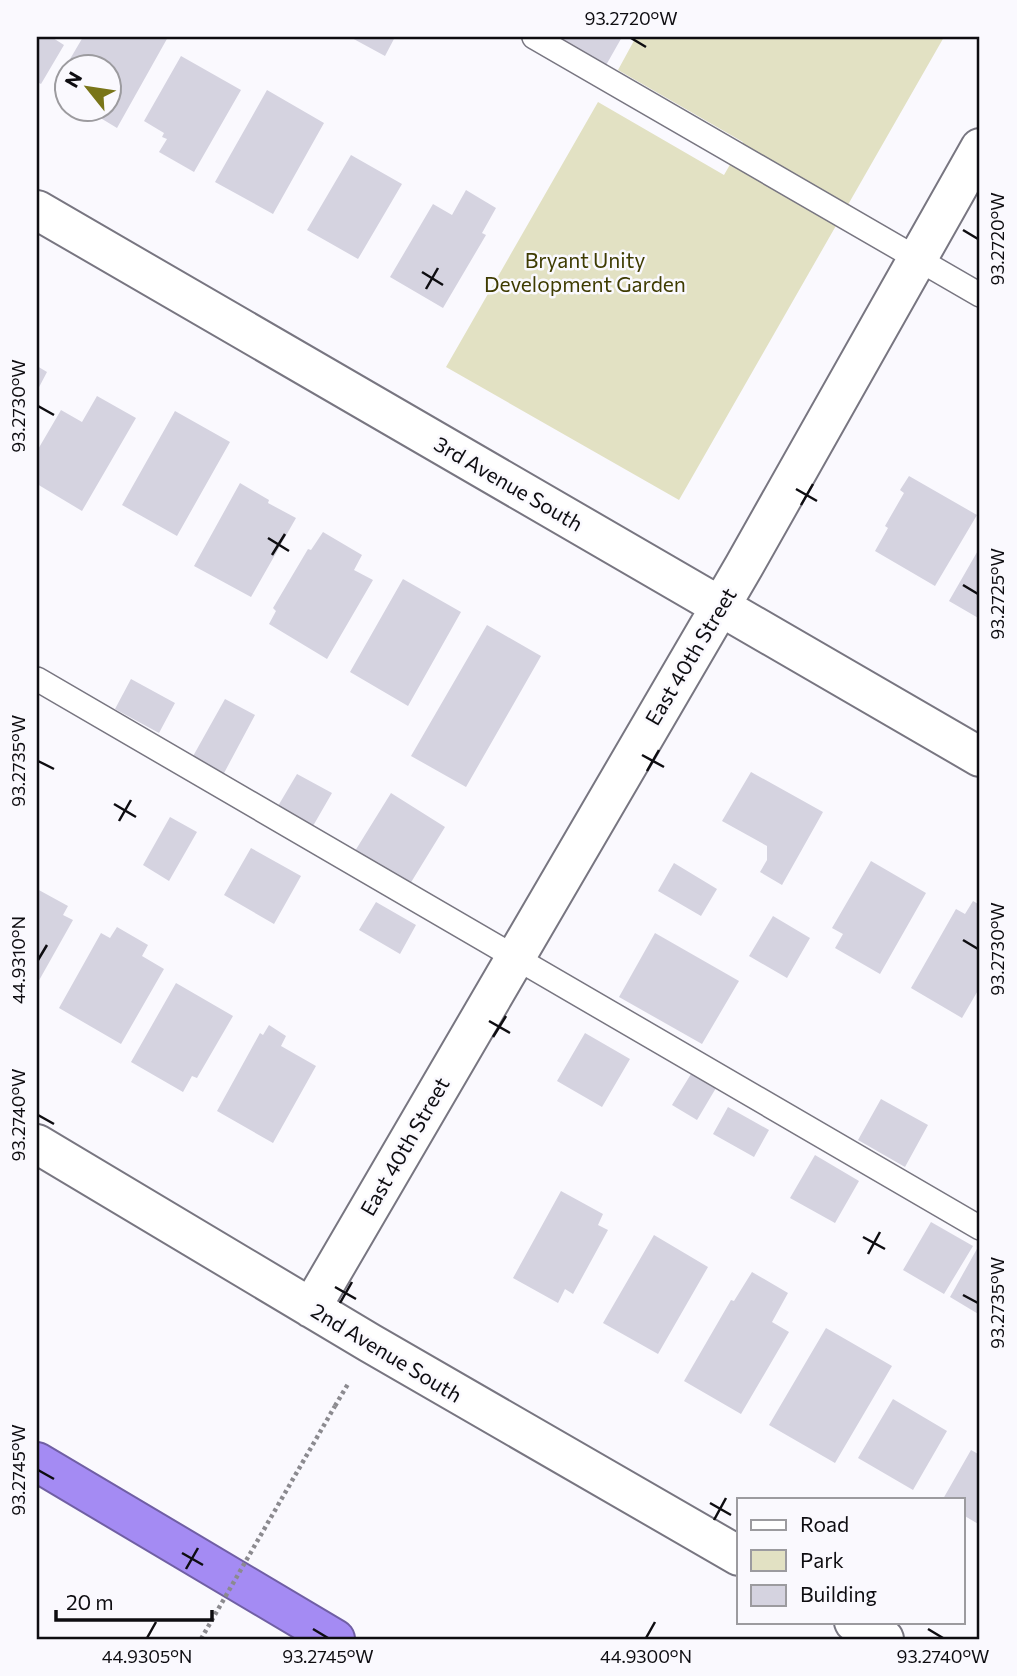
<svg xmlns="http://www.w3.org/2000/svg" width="1017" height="1676" viewBox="0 0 1017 1676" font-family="Commissioner,sans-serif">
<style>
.green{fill:#e2e1c3}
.building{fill:#d5d3e0}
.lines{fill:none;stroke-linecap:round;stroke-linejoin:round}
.lane-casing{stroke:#787681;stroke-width:26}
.street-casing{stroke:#787681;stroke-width:42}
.highway-casing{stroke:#705fa4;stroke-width:42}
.path{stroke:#8b8a8f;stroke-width:4.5;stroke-dasharray:3.5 3.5;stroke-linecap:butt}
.lane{stroke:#fff;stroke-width:23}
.street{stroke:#fff;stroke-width:38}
.highway{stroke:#a48bf3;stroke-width:38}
.path-bridge{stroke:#8b8a8f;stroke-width:4.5;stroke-dasharray:3.5 3.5;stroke-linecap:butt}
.ticks{fill:none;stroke:#0e0d11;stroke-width:2.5}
.labels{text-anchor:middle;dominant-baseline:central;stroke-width:5;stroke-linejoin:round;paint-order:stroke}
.park-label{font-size:21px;fill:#3e3b01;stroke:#faf9fe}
.street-label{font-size:21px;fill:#0e0d11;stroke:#faf9fe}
.neatline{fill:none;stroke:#0e0d11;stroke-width:2.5}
.ticks-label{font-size:18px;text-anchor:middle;fill:#0e0d11}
</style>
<rect width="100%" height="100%" fill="#faf9fe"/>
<path class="green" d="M636,37H944L679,500L446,367L598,102L724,175L743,142L618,70Z"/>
<path class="building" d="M37,37H54L53,38L64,45L41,84L37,82Z
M83,37H168L117,128L84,108H108V66H66V73L63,71Z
M350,37H395L385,56Z
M556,37H622L605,67Z
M181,56L241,90L194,172L159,152L167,139L162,137L164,133L144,121Z
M267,90L324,123L273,214L215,182Z
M351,155L402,184L358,259L307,230Z
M466,190L496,208L482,233L486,235L443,308L390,277L433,204L452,215Z
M37,366L47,372L37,391Z
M97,396L136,418L82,511L37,484V451L61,410L82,422Z
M175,411L230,442L177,536L122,505Z
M909,476L977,515L935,586L875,551L888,528L885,526L904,493L900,490Z
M240,483L269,500L268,503L296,518L251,597L194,566Z
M323,532L362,555L354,570L373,580L327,659L269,624L276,611L273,608L308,549L311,550Z
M980,547V619L949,601Z
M403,579L461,612L408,706L350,672Z
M487,625L541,656L466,787L411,756Z
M131,679L175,703L159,733L115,709Z
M225,699L255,715L223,775L192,758Z
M751,772L823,812L782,885L760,872L767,860V846L722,821Z
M297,774L332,793L313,826L278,806Z
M391,793L445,827L410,884L355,851Z
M170,817L197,832L169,881L143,865Z
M251,848L301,876L274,924L224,895Z
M871,861L926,893L880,974L835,948L843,934L832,928Z
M674,863L717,889L701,916L658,891Z
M37,889L68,906L63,915L73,920L37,984Z
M973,901L980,905V987L962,1018L911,988L956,909L965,914Z
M376,902L416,925L400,954L359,930Z
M773,916L810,938L787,978L749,956Z
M117,927L148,945L142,956L164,969L121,1044L59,1008L101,933L110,938Z
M655,933L739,981L702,1044L619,997Z
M176,983L233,1016L197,1078L192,1076L183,1092L131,1062Z
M269,1025L286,1036L281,1046L316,1066L273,1143L217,1111L260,1033L263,1035Z
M585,1033L630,1059L602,1107L557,1081Z
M691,1074L716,1088L697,1120L672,1105Z
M881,1099L928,1125L905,1167L858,1140Z
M728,1107L769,1130L754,1157L713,1134Z
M815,1155L859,1181L835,1223L790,1198Z
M561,1191L603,1214L598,1225L608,1230L573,1294L565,1289L558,1303L513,1278Z
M931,1222L973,1246L944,1294L903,1270Z
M654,1235L708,1267L658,1354L603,1323Z
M978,1247L980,1248V1315L950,1297Z
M752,1272L788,1293L772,1322L789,1332L741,1414L684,1381L731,1300L734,1301Z
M826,1328L892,1366L835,1463L769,1425Z
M893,1399L947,1431L913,1490L858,1458Z
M971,1450L980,1455V1525L963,1515V1499H943Z"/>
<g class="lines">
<g class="lane-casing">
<path id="lane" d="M534,37L980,295
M37,679L980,1228"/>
</g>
<g class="street-casing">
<path id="street" d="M37,210L980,757
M37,1144L370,1343L739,1556
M311,1308L744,566L980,148
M854,1622L884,1639"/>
</g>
<g class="highway-casing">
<path id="highway" d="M37,1462L335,1639"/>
</g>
<path class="path" d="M335,1406L348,1384"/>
<use href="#lane" class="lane"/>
<use href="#street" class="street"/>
<use href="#highway" class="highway"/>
<path class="path-bridge" d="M201,1639L335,1406"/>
</g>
<path class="ticks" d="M631,38L646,47M963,230L978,239M422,272L443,285M426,289L438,268M38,406L54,415M796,489L817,501M801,505L813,484M268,538L289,551M272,555L285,534M963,585L978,594M642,755L664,767M38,761L54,769M647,771L659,750M114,804L136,817M119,821L131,800M963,940L978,949M38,960L47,945M489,1021L510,1033M493,1037L506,1016M38,1115L54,1124M863,1237L885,1249M868,1254L880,1232M335,1287L356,1299M963,1295L978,1303M340,1303L352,1282M38,1470L54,1479M710,1503L731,1515M714,1520L726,1498M182,1553L203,1565M186,1569L198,1548M313,1629L328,1638M928,1629L943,1638M147,1638L156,1622M646,1638L655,1622"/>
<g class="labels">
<g class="park-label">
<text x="585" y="259">Bryant Unity<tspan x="585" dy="24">Development Garden</tspan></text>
</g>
<g class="street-label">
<text transform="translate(509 483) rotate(30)">3rd Avenue South</text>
<text transform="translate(690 656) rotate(-59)">East 40th Street</text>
<text transform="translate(404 1146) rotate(-60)">East 40th Street</text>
<text transform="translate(387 1352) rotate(31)">2nd Avenue South</text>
</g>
</g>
<rect width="1017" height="1676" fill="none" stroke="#faf9fe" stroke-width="77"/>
<rect x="737" y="1498" width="228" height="126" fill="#faf9fe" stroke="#9c9b9f" stroke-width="2"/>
<rect x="751" y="1520" width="35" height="10" fill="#ffffff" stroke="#9c9b9f" stroke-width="2"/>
<text x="800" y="1532" font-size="21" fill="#0e0d11">Road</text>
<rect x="751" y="1550" width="35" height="21" fill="#e2e1c3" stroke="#9c9b9f" stroke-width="2"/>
<text x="800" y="1568" font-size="21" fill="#0e0d11">Park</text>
<rect x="751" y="1585" width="35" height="21" fill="#d5d3e0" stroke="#9c9b9f" stroke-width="2"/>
<text x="800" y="1602" font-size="21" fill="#0e0d11">Building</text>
<g transform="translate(88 88) rotate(300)"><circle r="33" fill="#faf9fe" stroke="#9c9b9f" stroke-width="2"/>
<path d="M0-5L12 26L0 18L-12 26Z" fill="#797519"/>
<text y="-10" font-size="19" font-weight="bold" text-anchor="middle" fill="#0e0d11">N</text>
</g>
<path d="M56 1610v10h156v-10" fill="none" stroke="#0e0d11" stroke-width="3.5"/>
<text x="66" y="1610" font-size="21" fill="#0e0d11" stroke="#faf9fe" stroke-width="5" paint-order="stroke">20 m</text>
<rect x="38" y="38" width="940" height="1600" class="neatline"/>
<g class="ticks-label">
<text x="631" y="25">93.2720°W</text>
<text transform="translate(998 239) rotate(-90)" y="6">93.2720°W</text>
<text transform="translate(19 406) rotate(-90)" y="6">93.2730°W</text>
<text transform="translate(998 594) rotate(-90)" y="6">93.2725°W</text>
<text transform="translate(19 761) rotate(-90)" y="6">93.2735°W</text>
<text transform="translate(998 949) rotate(-90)" y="6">93.2730°W</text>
<text transform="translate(19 960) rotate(-90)" y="6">44.9310°N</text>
<text transform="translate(19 1115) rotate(-90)" y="6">93.2740°W</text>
<text transform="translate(998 1303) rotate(-90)" y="6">93.2735°W</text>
<text transform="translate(19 1470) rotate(-90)" y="6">93.2745°W</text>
<text x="147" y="1663">44.9305°N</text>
<text x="328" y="1663">93.2745°W</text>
<text x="646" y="1663">44.9300°N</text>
<text x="943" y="1663">93.2740°W</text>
</g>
</svg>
